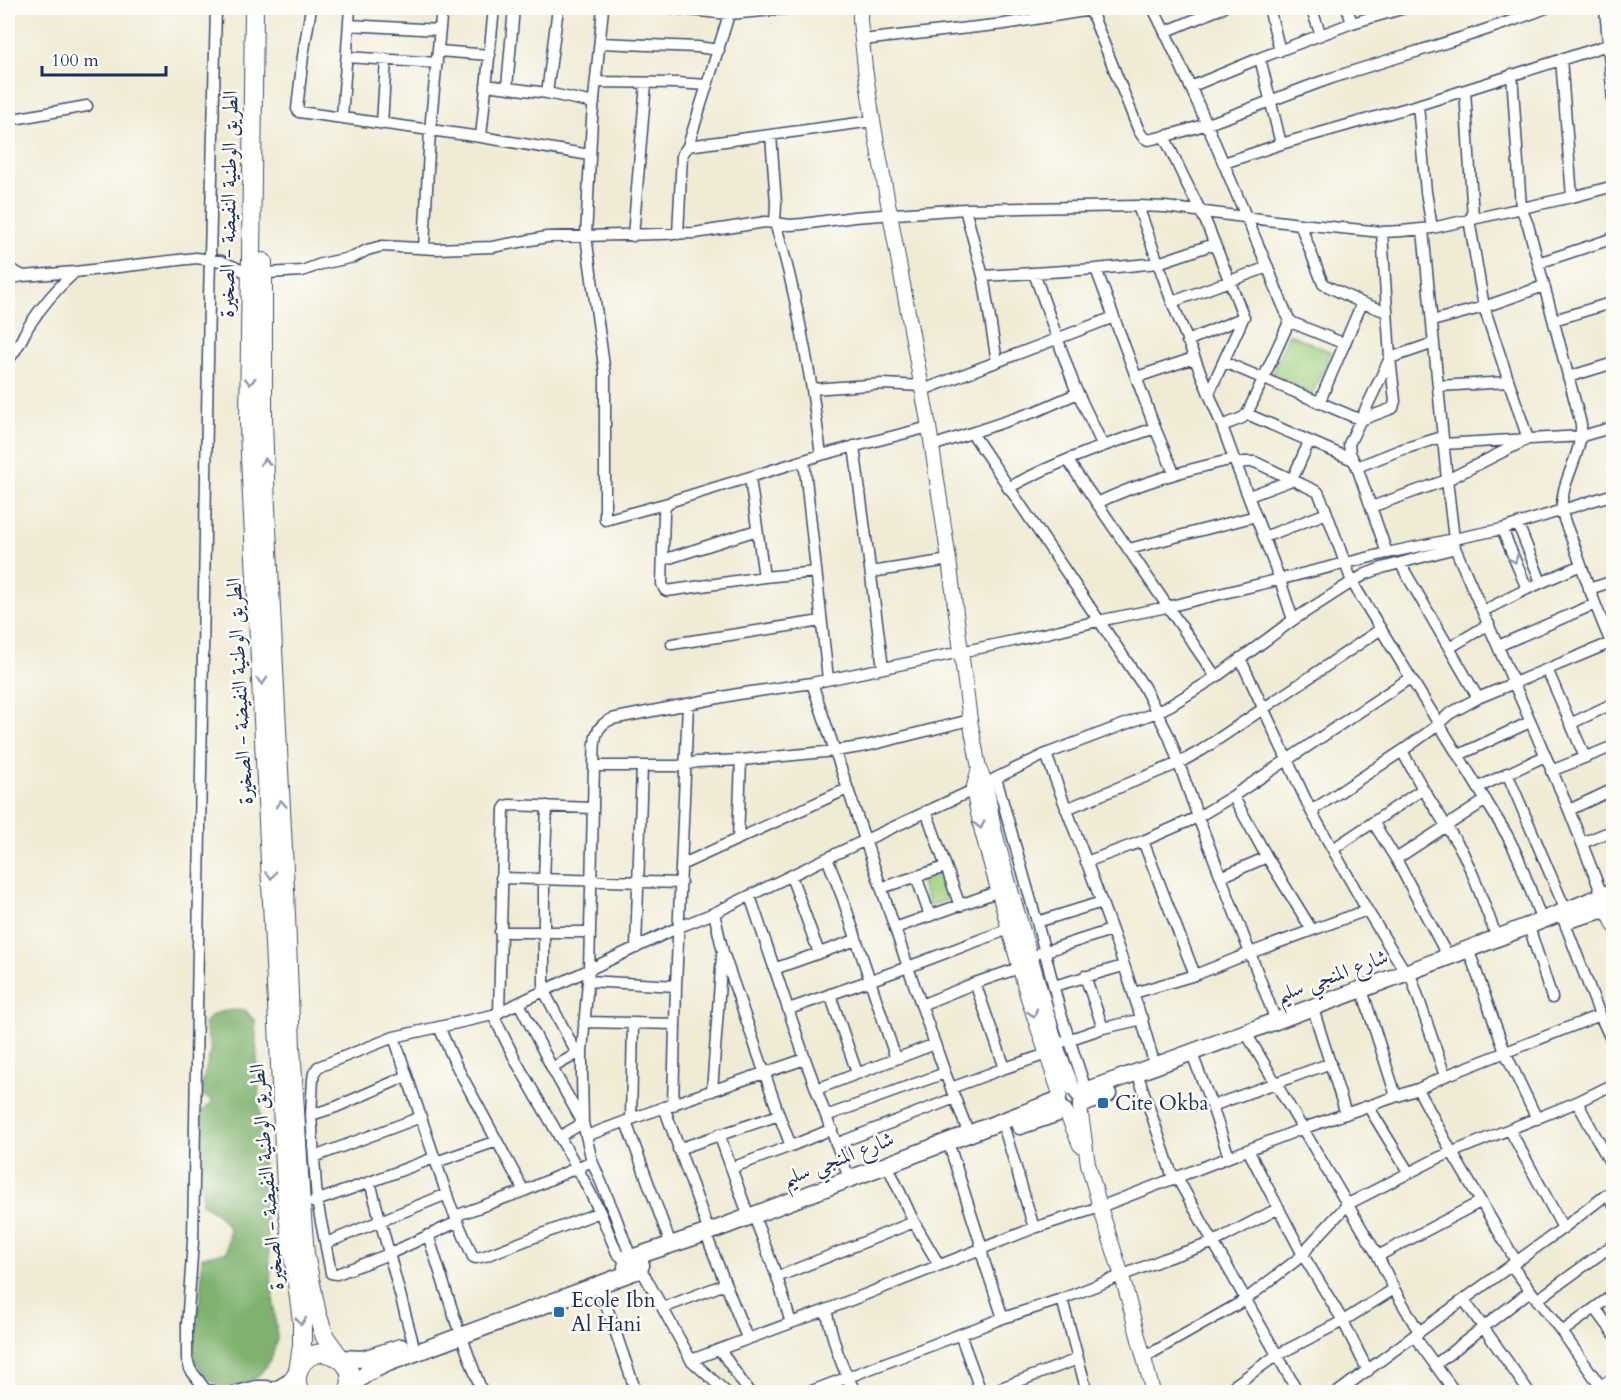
<svg xmlns="http://www.w3.org/2000/svg" width="1621" height="1400" viewBox="0 0 1621 1400" font-family="Cardo,Amiri,serif">
<style>
.green{fill:#9fd07f;stroke:#5d806e;stroke-width:1.5}
.forest{fill:#7fb26e;stroke:#4d7066;stroke-width:1.5}
.lines{fill:none;stroke-linecap:round;stroke-linejoin:round}
.street-casing{stroke:#3b4b70;stroke-width:13}
.secondary-casing{stroke:#3b4b70;stroke-width:16}
.primary-casing{stroke:#3b4b70;stroke-width:19}
.highway-casing{stroke:#3b4b70;stroke-width:20}
.street{stroke:#fff;stroke-width:10}
.secondary{stroke:#fff;stroke-width:14}
.primary{stroke:#fff;stroke-width:16}
.highway{stroke:#fff;stroke-width:18}
.oneway{stroke:#8d97ae}
.poi-dot{fill:#1f6fb2;stroke:#fdfcf7;stroke-width:2}
.labels{text-anchor:middle;dominant-baseline:central;stroke-width:5;stroke-linejoin:round;paint-order:stroke}
.street-label{font-size:21px;fill:#1b2f5e;stroke:#fdfcf7}
.poi-label{font-size:21px;fill:#1b2f5e;stroke:#fdfcf7;text-anchor:start}
</style>
<rect width="100%" height="100%" fill="#fdfcf7"/>
<filter id="ink" filterUnits="userSpaceOnUse"><feTurbulence type="fractalNoise" baseFrequency=".0167" numOctaves="2"/><feDisplacementMap in="SourceGraphic" scale="12" xChannelSelector="R" yChannelSelector="G"/><feConvolveMatrix kernelMatrix="1 2 1 2 8 2 1 2 1" color-interpolation-filters="sRGB"/></filter>
<filter id="wash" filterUnits="userSpaceOnUse"><feTurbulence type="fractalNoise" baseFrequency=".008" numOctaves="4" result="noise"/><feDisplacementMap in="SourceGraphic" scale="24" xChannelSelector="R" yChannelSelector="G"/><feGaussianBlur stdDeviation="1.35" result="paint"/><feColorMatrix in="noise" values="0 0 0 0 0 0 0 0 0 0 0 0 0 0 0 0 0 1.4 0 .05"/><feComposite in="paint" operator="in"/></filter>
<g filter="url(#wash)">
<rect width="100%" height="100%" fill="#f0ebd4"/>
<path class="green" d="M1289,334L1331,352L1312,394L1271,376Z
M938,872L947,900L929,906L920,879Z"/>
<path class="forest" d="M245,1010L255,1021L265,1212L277,1339L271,1360L257,1377L238,1388L220,1386L206,1377L195,1360L193,1335L199,1321L197,1311L201,1296L202,1257L227,1252L229,1228L218,1214L202,1204V1111L211,1104L212,1099L200,1095L211,1048L204,1025C211,1009 230,1011 245,1010Z"/>
</g>
<g filter="url(#ink)">
<g class="lines">
<g class="street-casing">
<path id="street" d="M311,8L303,56L297,109L299,112L481,137L590,155
M603,8L592,119L586,236L605,373V520L668,503
M671,8L729,14L794,8
M1153,8C1195,91 1229,178 1266,263C1274,282 1280,301 1289,319L1293,323L1345,344
M1269,8L1280,51
M1311,8L1321,35
M1347,8L1352,23
M1605,8L1614,112
M1090,9L1139,131L1143,137L1148,140C1211,127 1269,100 1329,79C1401,55 1476,36 1546,8
M349,25L439,30
M1165,32L1222,8
M862,40L1004,24L1103,8
M600,43L697,47L719,50
M438,51L490,55
M347,57L437,63
M1260,58L1281,144
M1561,59L1572,197
M1512,74L1521,208L1528,225L1581,424C1583,455 1560,481 1562,510C1563,521 1570,534 1574,545C1586,580 1598,615 1614,649
M596,82L677,83L707,85
M486,85L547,93L594,103
M507,87L514,8
M1190,87L1260,58L1352,23L1405,8
M1465,90L1473,218
M547,93L558,8
M1418,105L1426,192L1432,228
M342,118L350,8
M8,120L87,106
M382,124L386,59
M1164,136L1184,178L1206,222L1243,315L1242,321L1209,393
M481,137L494,8
M688,146L873,121
M1224,163L1281,144L1418,105L1614,43
M1138,206L1172,302L1222,426L1234,459L1280,580L1293,620
M965,209L983,276L1096,269L1158,263L1214,244
M1300,224L1323,284L1362,303L1387,312
M1423,230L1447,480L1455,548L1569,810L1602,895
M678,234L682,155L688,146L731,8
M633,236L646,83
M424,248L430,130L442,8
M1538,263L1614,238
M8,268L23,276
M1096,269L1155,428L1174,473
M1034,273L1074,385L1103,446
M983,276L997,362
M8,279L23,276L75,272L196,258L221,261L250,274L302,271L321,264L354,257L367,250L382,246L436,249L492,247L547,237L695,233L765,222L775,223L776,203L771,135
M1172,302L1268,267
M1554,320L1614,302
M1432,321L1484,307L1544,286
M1187,341L1244,317
M8,360C17,351 22,338 28,327C41,307 57,288 75,272
M1224,362L1361,420L1393,408L1395,401L1390,358L1382,232
M1137,377L1194,358
M1568,377L1614,363
M922,386L883,384L812,389C802,333 792,277 775,223L790,225L803,224L854,217L965,209L1138,206L1165,207L1300,224L1382,232L1402,231L1432,228L1572,197L1614,186
M1438,386L1509,382
M812,389L821,455
M923,390L1114,317
M1319,403L1362,303
M1247,414L1353,460
M1222,426L1242,418L1247,414L1290,320
M972,433L1144,687L1169,736L1198,817L1276,1021
M1443,444L1582,436L1614,427
M854,446L883,668
M932,446L1037,411L1078,393
M804,460L828,679
M1068,461L1216,677
M1236,465L1244,462H1255L1318,492L1325,508L1352,582L1507,835L1518,857L1542,921
M1357,467L1400,450L1442,437
M750,478L764,577
M1008,488C1055,462 1105,445 1155,428
M1249,496L1292,480L1309,442
M1097,503C1141,482 1186,470 1234,459
M1371,507L1447,480L1528,439L1484,307L1469,219
M1518,524L1541,582
M1502,529L1527,589
M1264,537L1327,513
M1129,549L1256,516
M1387,553L1357,467L1350,453L1349,444L1390,358L1434,343
M663,560L757,530
M1400,563L1478,698
M816,572L764,577L667,591L665,590L662,584L664,513L665,507L672,501L821,455L929,427
M871,572L949,560
M1589,589L1614,581
M1483,611L1527,589L1581,565
M672,644L821,621
M1498,646L1595,604
M1449,648L1489,624
M1240,658L1311,811L1367,910L1406,973
M1547,669L1585,757
M812,683L908,967L945,1073L969,1134
M1570,724L1614,703
M1402,751L1423,789L1462,851L1473,875L1497,938
M1046,754C1084,858 1127,960 1155,1067
M1459,755L1530,722
M594,766C595,746 591,727 612,719L738,694L812,683L1013,641L1098,621L1167,607L1387,553L1502,529L1614,494
M1551,771L1614,746
M1507,773L1566,911
M996,778L1037,922L1060,1011L1086,1090
M1479,787L1545,756
M1233,796L1267,857L1312,930
M547,806L544,880V991L577,1054
M1066,809L1179,763L1202,750L1381,629
M1569,810L1614,789
M926,811L960,906
M1311,811L1402,751L1434,728L1449,714L1478,698L1610,643
M1373,822L1396,859L1448,957
M738,839L741,760
M1143,841L1195,975
M1582,843L1614,830
M1333,849L1423,789
M827,858L843,899L896,1059
M1396,859L1486,800
M1086,862L1143,841L1198,817L1233,796L1410,678
M681,865L847,789
M791,876L819,953
M916,876L930,916
M1221,877L1267,857
M501,878L681,883
M881,888L945,867
M750,896L805,1059L849,1178
M714,913L723,952L779,1115L791,1146
M1564,921L1600,1015L1609,1035L1614,1042
M1037,922L1102,902
M895,928L1005,889
M500,932H590
M1531,933L1552,998
M636,948L642,766
M1040,953L1111,930
M1471,957L1505,1052L1537,1119
M774,969L856,940
M1085,976L1103,1028
M1412,979L1445,1076
M588,981L676,986
M1054,986L1123,966
M1134,993L1195,975L1250,953L1367,910
M830,994L857,1073
M1364,996L1396,1096
M519,1003L552,1068L582,1051
M921,1005L975,983L1025,966
M789,1009L908,967L1014,927
M499,1013L504,809L506,806L509,805L593,808
M493,1015L517,1063L578,1169L600,1212L617,1253L627,1262
M1315,1015L1346,1114
M584,1022L675,1024
M439,1027L456,1065L524,1191
M394,1037L450,1204L473,1257L476,1258L485,1256L600,1212
M1249,1038L1378,1256L1394,1289L1419,1332
M1062,1042L1103,1028L1143,1019
M1194,1059L1212,1106L1229,1157
M552,1068L583,1123L559,1137
M1005,1068L1053,1052
M1140,1081L1171,1172L1180,1183L1298,1392
M951,1088L1005,1068L975,983
M817,1089L935,1044
M1418,1089L1451,1151L1516,1261
M712,1091L722,955
M1577,1102L1614,1170
M673,1106L676,986L688,704
M1212,1106L1331,1063
M1368,1106L1409,1173
M664,1107L709,1232
M311,1115L336,1107L407,1076
M826,1116L945,1073
M631,1119L633,1024
M626,1122L671,1245
M1510,1130L1563,1228
M1005,1131L1034,1228
M719,1134L749,1217
M586,1136L664,1107L805,1059
M836,1144L955,1098
M678,1149L779,1115
M1248,1150L1303,1255L1343,1321L1368,1371
M951,1151L982,1248L983,1258L1003,1318
M314,1157L421,1117
M592,1161L615,1215L631,1258
M436,1162L497,1141
M731,1168L791,1146L832,1129
M891,1173L914,1222L939,1265
M370,1182L413,1343
M1606,1195L1614,1205
M313,1202L370,1182L434,1158
M455,1216L524,1191L592,1161L583,1123L582,1074V1051L589,970L594,766H679L697,762L741,760L835,751L866,746L970,720
M457,1222L389,1254L337,1274L331,1273L317,1201L311,1115L313,1079L314,1073L318,1067L394,1037L493,1015L679,927L714,913L827,858L986,784L996,778L1046,754L1157,712L1171,705L1216,677L1293,620L1352,582L1366,574L1382,568L1455,548
M757,1224L777,1277L791,1323
M428,1235L457,1325
M709,1242L747,1338
M326,1243L447,1194
M1378,1256L1480,1202
M1511,1265L1562,1332L1602,1388
M639,1270L645,1276L691,1360L726,1392
M777,1277L914,1222
M599,1284L636,1392
M1062,1299L1087,1392
M1464,1300L1529,1392
M1537,1300L1614,1244
M663,1308L725,1284
M1595,1308L1614,1334
M826,1310C833,1339 840,1367 856,1392
M1562,1332L1614,1294
M960,1334L981,1392
M461,1335L482,1392
M1414,1336L1455,1392
M720,1350L749,1392
M1143,1358L1245,1300L1303,1255L1309,1246L1348,1204L1438,1158L1577,1102L1614,1084
M691,1360L826,1310L1034,1228L1100,1207L1304,1128L1418,1089L1445,1076L1600,1015
M1435,1365L1530,1291
M216,1392L205,1389L190,1369L187,1359V1325L193,1241L209,300L216,8
M233,1392L256,1386H267L277,1391
M809,1392L1003,1318L1062,1299L1164,1259L1212,1243L1279,1208
M990,1392L1078,1359
M1225,1392L1277,1355L1343,1321L1394,1289
M1338,1392L1419,1332L1563,1228L1614,1189"/>
</g>
<g class="secondary-casing">
<path id="secondary" d="M860,8V21L865,68L873,121L929,427L949,560L970,720L979,768L986,784L994,829L1010,887L1058,1051L1073,1089
M979,768L973,790L982,832L1028,998L1060,1094
M1608,910L1614,925
M1080,1107L1088,1164L1100,1207L1122,1276L1153,1392
M1066,1112L1080,1145
M1596,1392L1614,1379"/>
</g>
<g class="primary-casing">
<path id="primary" d="M1605,894L1611,897L1613,903L1611,909L1605,911C1598,910 1596,906 1597,899L1602,895L1614,892
M1567,920L1602,910
M1078,1093C1155,1067 1230,1038 1305,1010C1404,974 1502,938 1599,897
M1081,1105L1108,1094
M1020,1126L1064,1111
M634,1258L639,1260L641,1265L639,1270C633,1273 629,1272 626,1267L627,1262L631,1258L709,1232L1058,1100
M340,1358L363,1359L401,1347
M350,1387L367,1373L388,1363L633,1272
M273,1392L290,1382L298,1371"/>
</g>
<g class="highway-casing">
<path id="highway" d="M254,8L249,424L250,456L287,1207L302,1321V1346L298,1371
M263,262V420L266,508L285,890L291,1047L301,1205L305,1254L317,1314L325,1337L340,1358
M300,1392C296,1385 296,1377 299,1369C313,1337 363,1358 348,1392"/>
</g>
<use href="#street" class="street"/>
<use href="#secondary" class="secondary"/>
<use href="#primary" class="primary"/>
<use href="#highway" class="highway"/>
</g>
<defs><path id="oneway-chevron" d="M-2-3.5L2.5 0L-2 3.5" fill="none" stroke-width="1.6" stroke-linecap="round" stroke-linejoin="round" transform="scale(1.5)"/></defs>
<g class="oneway">
<use href="#oneway-chevron" transform="translate(250 381) rotate(90)"/>
<use href="#oneway-chevron" transform="translate(265 462) rotate(-92)"/>
<use href="#oneway-chevron" transform="translate(1514 559) rotate(68)"/>
<use href="#oneway-chevron" transform="translate(262 681) rotate(87)"/>
<use href="#oneway-chevron" transform="translate(281 804) rotate(-93)"/>
<use href="#oneway-chevron" transform="translate(980 825) rotate(77)"/>
<use href="#oneway-chevron" transform="translate(271 875) rotate(87)"/>
<use href="#oneway-chevron" transform="translate(1033 1013) rotate(72)"/>
<use href="#oneway-chevron" transform="translate(301 1321) rotate(86)"/>
</g>
</g>
<g class="poi-dot">
<rect x="1097" y="1097" width="12" height="12" rx="3"/>
<rect x="553" y="1306" width="12" height="12" rx="3"/>
</g>
<g class="labels">
<g class="street-label">
<text transform="translate(229 204) rotate(-89)">الطريق الوطنية النفيضة - الصخيرة</text>
<text transform="translate(240 691) rotate(-93)">الطريق الوطنية النفيضة - الصخيرة</text>
<text transform="translate(1332 976) rotate(-20)">شارع المنجي سليم</text>
<text transform="translate(838 1159) rotate(-21)">شارع المنجي سليم</text>
<text transform="translate(267 1177) rotate(-95)">الطريق الوطنية النفيضة - الصخيرة</text>
</g>
<g class="poi-label">
<text x="1115" y="1103">Cite Okba</text>
<text x="571" y="1300">Ecole Ibn<tspan x="571" dy="24">Al Hani</tspan></text>
</g>
</g>
<rect width="1621" height="1400" fill="none" stroke="#fdfcf7" stroke-width="30"/>
<path d="M42 66v9h124v-9" fill="none" stroke="#1b2f5e" stroke-width="3"/>
<text x="51" y="66" font-size="18" fill="#1b2f5e" stroke="#fdfcf7" stroke-width="4.5" paint-order="stroke">100 m</text>
</svg>
